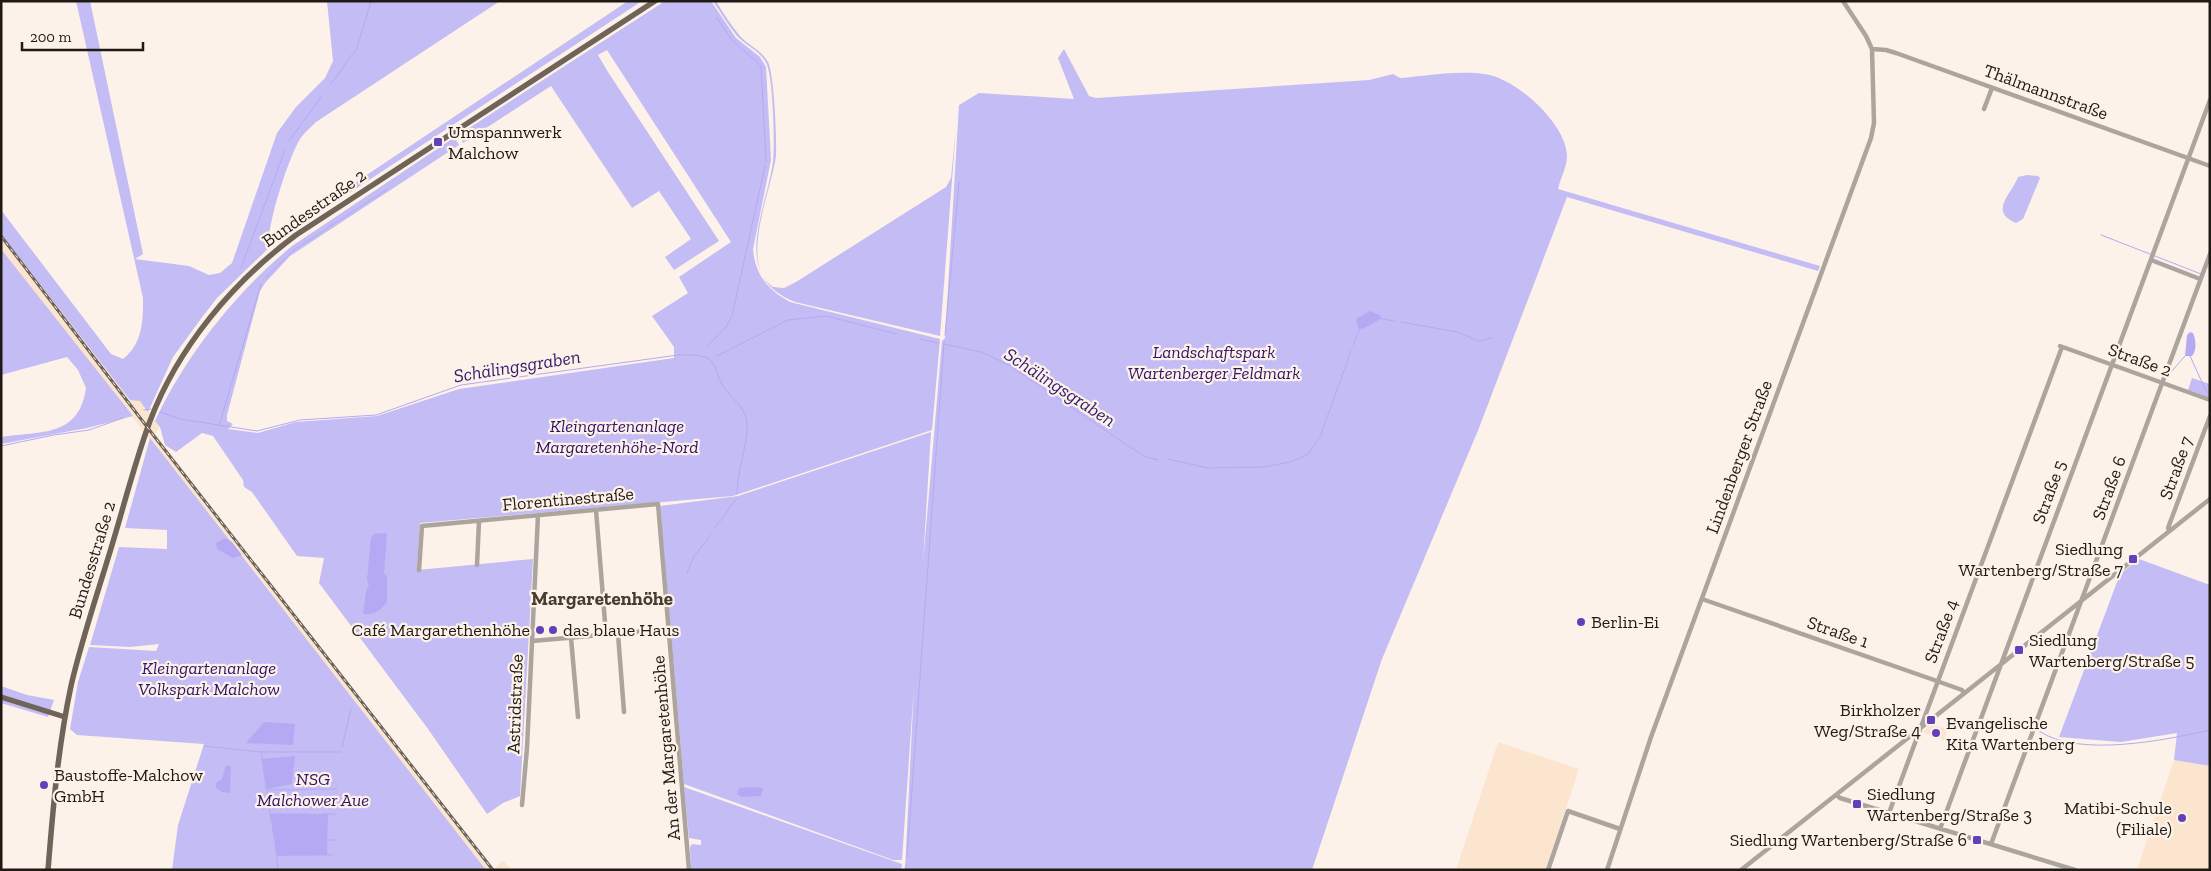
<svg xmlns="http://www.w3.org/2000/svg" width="2211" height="871" viewBox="0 0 2211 871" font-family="'Zilla Slab',serif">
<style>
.built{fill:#fce5cf}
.green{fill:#c4bcf4}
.water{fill:#b5a9f3}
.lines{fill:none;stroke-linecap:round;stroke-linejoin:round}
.stream{stroke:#b5a9f3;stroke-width:1}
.minor{stroke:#aca59e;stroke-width:4.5}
.major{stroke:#706458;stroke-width:5.5}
.rail-casing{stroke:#6a625b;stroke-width:3}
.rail{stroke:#fdf2e9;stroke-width:1;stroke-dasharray:4;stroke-linecap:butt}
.poi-dot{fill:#6240b9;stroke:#fdf2e9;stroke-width:2}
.labels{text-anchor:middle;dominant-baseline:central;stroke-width:4.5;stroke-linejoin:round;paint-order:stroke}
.street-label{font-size:18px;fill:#201a14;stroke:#fdf2e9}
.poi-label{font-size:18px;fill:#201a14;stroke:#fdf2e9;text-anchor:start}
.park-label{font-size:18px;font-style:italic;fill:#311468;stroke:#fdf2e9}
.water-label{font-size:19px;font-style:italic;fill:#341a6d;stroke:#fdf2e9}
.neighbourhood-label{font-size:19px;font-weight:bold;fill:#4a3d30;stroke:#fdf2e9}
</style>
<rect width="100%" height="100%" fill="#fdf2e9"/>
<path class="built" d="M1,234L130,400H140L160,427L155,434L494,869L503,860L511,870H486L1,249Z
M1931,724L1948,729L1944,740L1922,732Z
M1498,742L1579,769L1546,870H1456Z
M2174,760L2210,766V870H2137Z"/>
<path class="green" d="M76,1H90L143,254L135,259L189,266L209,275L220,273L232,263L277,133L296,107L325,78L333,61L327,1H500L316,122C311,127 304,133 300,139C289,157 269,219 269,240L628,1H642L276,241L217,298L203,316L173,357L148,412L140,401L130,400L1,234V210L111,354L123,359C143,343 143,321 143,298Z
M665,1H711L736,38L760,57L766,67L771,160L753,249C755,275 768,290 790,302L940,339L932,430L733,496L420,523L417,570L533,559L520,796L503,803L487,814L428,729L319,583L324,558L297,556L252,492L244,487L243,480L213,436L202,433L176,452L165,445L160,427L155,421C186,355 236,292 292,246L452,139L456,140L459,145L290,256L265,283L260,291L227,415V421L233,424L228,429L258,433L296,422L377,416L459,389L674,358V347L652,316L688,293L679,277L731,242L607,50L598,55L608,72L719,241L674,270L665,257L691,239L659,191L632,208L551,86L463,143L460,137L463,132Z
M713,1H716C723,13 731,25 740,36C748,45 761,50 768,62C774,73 777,141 776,156C772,189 738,264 773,287L784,288L796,282L946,187L951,178L956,128L940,336L795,302C729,276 766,212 773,162C775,144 773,85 768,68C764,52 747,47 737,36C728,25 721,13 713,1Z
M1064,49L1089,96L1096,98L1369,80L1393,74L1400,78C1425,76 1459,70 1484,74C1515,77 1567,124 1567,156C1567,167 1560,179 1558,189L1820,266L1818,271L1567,197L1479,428L1382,659L1312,870H905L914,686L902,860H893L684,784L660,506L738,496L931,432L923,563L942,341L945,338L959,105L979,93L1074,99L1058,58Z
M2027,175L2038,176L2040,178L2023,219L2016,223C1988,211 2012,194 2018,177Z
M1,249L133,416L87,428L1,444V437C42,431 79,437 86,388L78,370L67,357L1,375Z
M2192,378L2210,384V398L2188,390Z
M150,438L486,870H172L178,825L204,744L77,735L70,729L78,682L89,647L156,651L159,644L130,647L90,645L119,547L167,549V530L125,528Z
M2139,559L2210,585V766L2174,760L2177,733L2121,742L2059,737L2120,574Z
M1,686L27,695L54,700L48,717L1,703Z
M684,787L902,864L901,870H691L690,847L692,844L701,845V840L689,838Z"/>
<path class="water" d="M1370,311L1381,316L1379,320L1362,329L1358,327L1356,319Z
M2190,332L2193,333C2196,340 2197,350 2192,356H2185L2187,335Z
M387,533L384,574L387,576V602C379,611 376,615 363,614L366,592L369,584L367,580L371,538L374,534Z
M225,538L232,542L242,555L233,558L217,549L216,543Z
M264,722L295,724L293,745L246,743Z
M295,756L292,784L267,789L262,759Z
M226,765L231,767L230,793L222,792L216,788V783L222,779Z
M753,787L763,788L761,796L742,797L737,794L739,788Z
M270,814H328L327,855L277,856Z"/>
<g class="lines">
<path class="stream" d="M717,18L732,40L761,66L766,161
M331,84L357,48L371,1
M289,141L322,96
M2101,235L2150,254
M2155,256L2201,274
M241,268L285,150
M266,277L295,249L386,190
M1378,318L1394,321
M1401,322L1457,332L1479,341L1491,338
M945,335L959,182
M920,339L939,343
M944,344L981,352L1009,365L1127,445L1146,457L1158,460
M1353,345L1360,328
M707,347L726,327L732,316L765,166
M717,356L788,320L826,316L897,334
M2190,356L2206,391L2210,394
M2169,372L2172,371L2185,356
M144,410L151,409
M160,412L180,419L257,431L300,420L376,415L461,385L678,355C687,355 701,354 709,359C716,364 718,379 723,386C731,399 747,407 747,425C747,448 737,471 737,494
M219,426L261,284
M1,446L54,435L89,430L123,418
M1168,459L1208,468L1264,467L1290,462L1307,455L1320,437L1351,351
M715,528L737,498
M687,573L694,556L711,535
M2039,731C2078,758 2166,740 2210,730
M204,746L261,752H341
M342,747L351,709
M261,752L271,820
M268,790L337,789
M272,814H308
M322,814H336
M272,824L274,837
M328,840H335
M275,841L278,870
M301,855H333
M907,858L944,343
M906,870V864"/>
<path class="minor" d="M1872,49L1886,50L1896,53L2210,166
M1984,109L1992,88
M2151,260L2200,279
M2060,346L2210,400
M596,510L606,635
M2169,530L2168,528L2210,416
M477,565L479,521
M419,570L422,526L658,504L689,870
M1702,599L1937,681L1962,690L1964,693
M618,634L624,712
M571,638L578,717
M532,641L670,629
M1836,795L1840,798L2075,870
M522,805L527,748L538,515
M1889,813L2062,347
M1940,829L2210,100
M1991,844L2210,254
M1548,870L1568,811L1620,829
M1607,870L1651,737L1871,138L1874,123L1872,49L1866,36L1843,1
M1741,870L2210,499"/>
<path class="major" d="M1,697L65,717
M48,870C53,808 58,747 71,686C81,642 96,598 109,555C123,510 134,464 150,421C178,347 233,282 296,235L655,1"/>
<g class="rail-casing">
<path id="rail" d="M1,236L154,436L493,870"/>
</g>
<use href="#rail" class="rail"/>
</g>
<g class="poi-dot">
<rect x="433" y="137" width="10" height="10" rx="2.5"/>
<rect x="2128" y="554" width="10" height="10" rx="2.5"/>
<circle cx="1581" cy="622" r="5"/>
<circle cx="540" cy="630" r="5"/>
<circle cx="553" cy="630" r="5"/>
<rect x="2014" y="645" width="10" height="10" rx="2.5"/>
<rect x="1926" y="715" width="10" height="10" rx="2.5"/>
<circle cx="1936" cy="733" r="5"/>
<circle cx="44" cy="785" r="5"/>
<rect x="1852" y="799" width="10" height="10" rx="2.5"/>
<circle cx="2182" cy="818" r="5"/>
<rect x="1972" y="835" width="10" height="10" rx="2.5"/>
</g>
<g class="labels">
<g class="street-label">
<text transform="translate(2046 92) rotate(20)">Thälmannstraße</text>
<text transform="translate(314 208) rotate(-35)">Bundesstraße 2</text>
<text transform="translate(2140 360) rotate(20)">Straße 2</text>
<text transform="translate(1739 457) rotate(-70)">Lindenberger Straße</text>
<text transform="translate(2176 468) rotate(-70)">Straße 7</text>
<text transform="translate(2109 488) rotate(-70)">Straße 6</text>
<text transform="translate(2049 492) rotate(-70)">Straße 5</text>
<text transform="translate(568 499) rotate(-5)">Florentinestraße</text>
<text transform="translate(92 560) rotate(-73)">Bundesstraße 2</text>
<text transform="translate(1941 631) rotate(-70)">Straße 4</text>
<text transform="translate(1838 632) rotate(19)">Straße 1</text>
<text transform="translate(515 704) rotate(-88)">Astridstraße</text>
<text transform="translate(666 748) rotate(-95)">An der Margaretenhöhe</text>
</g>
<g class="poi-label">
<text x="448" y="132">Umspannwerk<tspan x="448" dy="21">Malchow</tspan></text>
<text x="2123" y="549" text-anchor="end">Siedlung<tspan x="2123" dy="21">Wartenberg/Straße 7</tspan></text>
<text x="1591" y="622">Berlin-Ei</text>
<text x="530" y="630" text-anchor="end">Café Margarethenhöhe</text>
<text x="563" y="630">das blaue Haus</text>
<text x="2029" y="640">Siedlung<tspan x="2029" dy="21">Wartenberg/Straße 5</tspan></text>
<text x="1921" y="710" text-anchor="end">Birkholzer<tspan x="1921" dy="21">Weg/Straße 4</tspan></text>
<text x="1946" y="723">Evangelische<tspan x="1946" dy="21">Kita Wartenberg</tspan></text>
<text x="54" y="775">Baustoffe-Malchow<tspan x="54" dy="21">GmbH</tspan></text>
<text x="1867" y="794">Siedlung<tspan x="1867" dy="21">Wartenberg/Straße 3</tspan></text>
<text x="2172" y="808" text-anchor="end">Matibi-Schule<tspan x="2172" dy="21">(Filiale)</tspan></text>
<text x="1967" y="840" text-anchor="end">Siedlung Wartenberg/Straße 6</text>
</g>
<g class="park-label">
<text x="1214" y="352">Landschaftspark<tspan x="1214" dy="21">Wartenberger Feldmark</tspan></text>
<text x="617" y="426">Kleingartenanlage<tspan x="617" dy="21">Margaretenhöhe-Nord</tspan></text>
<text x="209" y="668">Kleingartenanlage<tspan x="209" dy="21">Volkspark Malchow</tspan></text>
<text x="313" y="779">NSG<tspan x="313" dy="21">Malchower Aue</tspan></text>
</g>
<g class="water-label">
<text transform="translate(517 366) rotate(-9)">Schälingsgraben</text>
<text transform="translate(1060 387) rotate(33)">Schälingsgraben</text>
</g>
<g class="neighbourhood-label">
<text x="602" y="598">Margaretenhöhe</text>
</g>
</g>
<rect width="2211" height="871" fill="none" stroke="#201a14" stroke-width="5"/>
<path d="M22 42v8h121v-8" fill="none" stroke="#201a14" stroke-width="2.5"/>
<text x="30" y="42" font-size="15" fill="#201a14" stroke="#fdf2e9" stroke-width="4" paint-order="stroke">200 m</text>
</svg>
